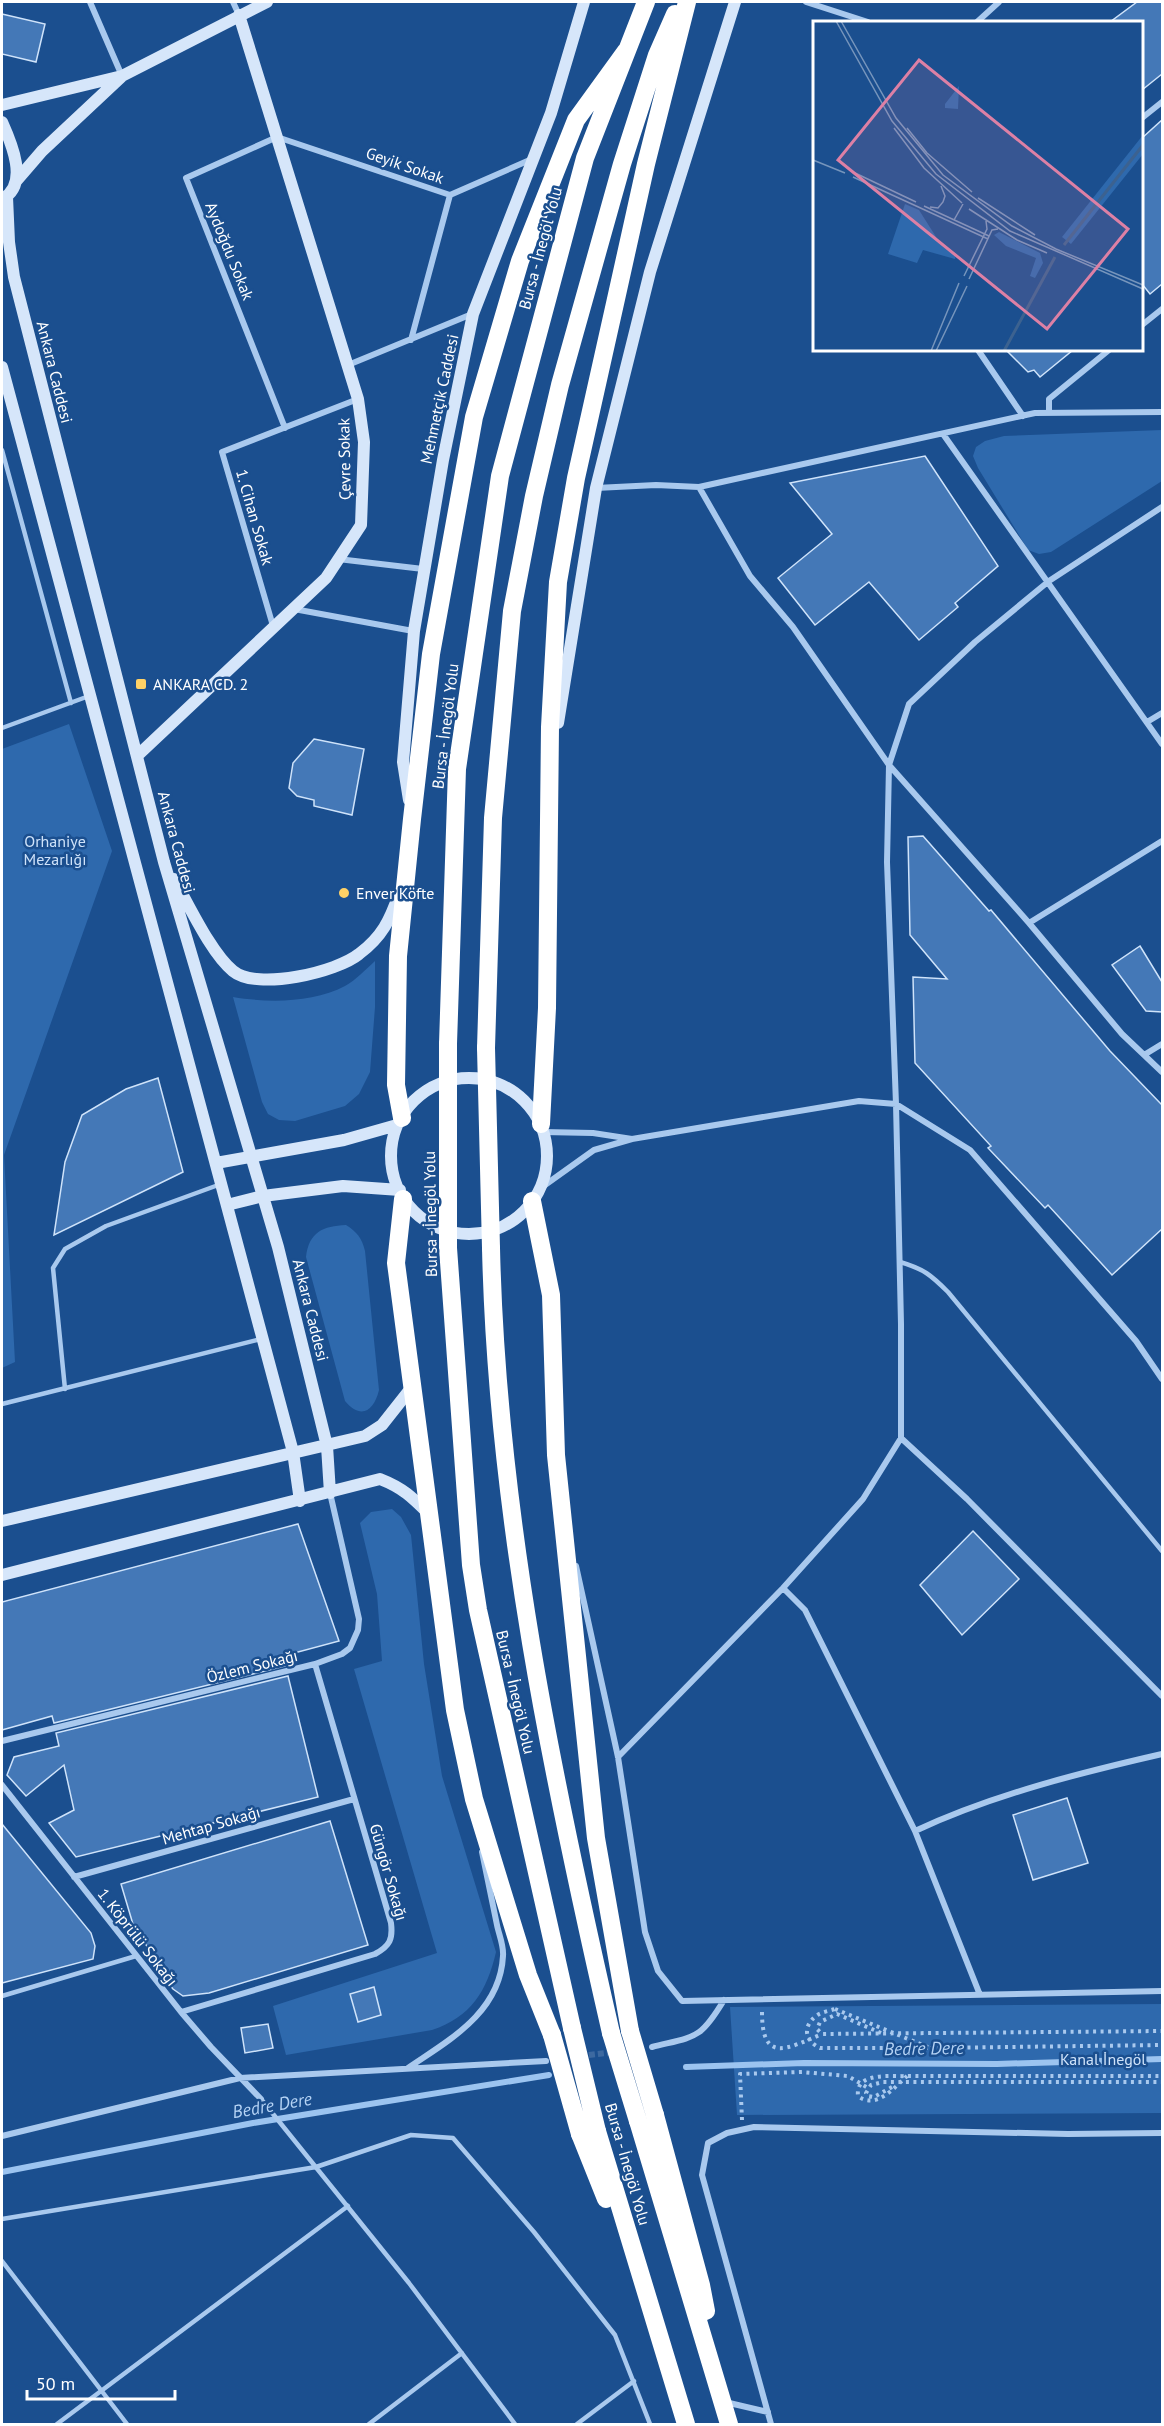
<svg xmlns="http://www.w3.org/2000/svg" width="1164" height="2426" viewBox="0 0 1164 2426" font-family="'PT Sans',sans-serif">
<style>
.green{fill:#2e69ad}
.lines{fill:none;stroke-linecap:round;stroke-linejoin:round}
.stream{stroke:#9cc4f0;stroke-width:6}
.building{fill:#4478b7;stroke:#cfe3fa;stroke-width:1.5}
.street-tunnel{stroke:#3d69a0;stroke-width:6;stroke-dasharray:6 3;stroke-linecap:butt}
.path{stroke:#a9c9ee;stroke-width:4;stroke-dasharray:3 4.5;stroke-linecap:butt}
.lane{stroke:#a9c9ee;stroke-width:4.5}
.street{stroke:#a9c9ee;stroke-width:6}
.secondary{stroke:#d6e6fa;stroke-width:12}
.highway{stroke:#fff;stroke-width:18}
.highway-bridge{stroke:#fff;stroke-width:18}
.poi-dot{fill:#ffd166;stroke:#1b4f8f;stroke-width:2}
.labels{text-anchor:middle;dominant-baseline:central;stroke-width:5;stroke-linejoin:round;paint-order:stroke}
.street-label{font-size:16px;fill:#fff;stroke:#1b4f8f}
.poi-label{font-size:16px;fill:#fff;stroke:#1b4f8f;text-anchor:start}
.park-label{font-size:16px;fill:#cfe3fa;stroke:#1b4f8f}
.water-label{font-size:18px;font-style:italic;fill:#b5d3f5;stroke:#1b4f8f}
.inset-river{fill:none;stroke:#3c6290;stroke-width:3}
.inset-road{fill:none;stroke:#7695bc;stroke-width:1.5}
.view{fill:#dd80a5;fill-opacity:0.15;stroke:#dd80a5;stroke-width:3}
.inset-edge{fill:none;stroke:#fff;stroke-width:3}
</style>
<rect width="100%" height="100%" fill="#1b4f8f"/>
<path class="green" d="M1162,430V481L1051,552L1039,554L1028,550L978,468L973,456L976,447L985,441L1004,436Z
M69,724L112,851L4,1155L15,1362L2,1368V749Z
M375,961V1007L370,1072L359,1094L345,1106L295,1121L279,1120L268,1114L262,1102L233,997C268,1003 313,1003 345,986C356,980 366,969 375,961Z
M346,1225C357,1232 362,1238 365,1251L379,1390C374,1411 361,1420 345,1401L306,1257C309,1232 323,1226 346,1225Z
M392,1509L401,1517L411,1535L424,1664L442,1776L496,1952C487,1991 471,2017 432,2030L286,2055L273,2006L437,1953L354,1669L382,1661L377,1594L360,1523L371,1512Z
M1162,2004V2113L737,2115L730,2007Z"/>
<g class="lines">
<path class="stream" d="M686,2067L804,2063L997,2064L1162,2059
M2,2172L253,2123L549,2075"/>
</g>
<path class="building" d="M1137,2H1162V74L1142,90V22H1110Z
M2,14L45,24L36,62L2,54Z
M1162,120V284L1150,294L1142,284V138Z
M1006,350H1073L1040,377L1034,370L1028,372Z
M925,456L998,566L955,603L958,607L919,640L869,582L815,625L778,578L832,534L790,483Z
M314,739L364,749L352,815L314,806V800L297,796L289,788L293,763Z
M923,836L989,911L991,910L1110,1051L1162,1105V1229L1112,1275L1048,1205L1045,1208L988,1148L991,1146L915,1063L913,977L947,979L910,935L908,837Z
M1140,946L1162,982V1012L1146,1011L1112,965Z
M158,1078L183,1172L54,1235L65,1162L82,1115L126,1089Z
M298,1524L339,1641L283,1656L285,1666L54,1723L52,1716L2,1730V1602Z
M973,1531L1019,1579L962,1635L920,1585Z
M288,1676L318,1797L76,1857L49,1823L74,1810L64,1765L26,1796L7,1775L14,1757L59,1746L56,1733Z
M1067,1798L1088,1863L1033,1880L1013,1815Z
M330,1821L368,1945L209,1993L183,1996L173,1989L164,1978L138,1930L135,1931L121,1884Z
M2,1824L91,1933L95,1946L93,1959L2,1983Z
M374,1987L381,2015L358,2022L350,1994Z
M268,2024L273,2048L245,2053L241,2028Z"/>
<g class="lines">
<path class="street-tunnel" d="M580,2056L614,2052"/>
<path class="path" d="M835,2009L930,2048H820C805,2041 802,2027 816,2016C821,2012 829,2011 835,2009Z
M762,2012C762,2065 788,2048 822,2034
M881,2033L837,2014L820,2022L817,2029L822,2034L1162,2031
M930,2048L1162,2045
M907,2076C894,2088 876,2110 858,2096C855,2071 892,2077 907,2076H1162
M892,2087L874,2097L868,2096L866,2093L871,2085L883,2082H1162
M742,2120L740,2074L802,2072L848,2076L868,2088"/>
<path class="lane" d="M2,450L71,703
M2,728L89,696
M900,1262C924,1269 931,1275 948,1292L1162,1551
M65,1389L53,1268L65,1249L106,1226L221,1184
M2,1404L261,1339
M2,1996L136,1956
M261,2099L409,2283L515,2424
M2,2219L316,2167L411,2135L453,2138L534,2232L615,2335L650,2424
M2,2261L127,2424
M57,2424L348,2206
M369,2424L462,2353
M577,2424L634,2381"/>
<path class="street" d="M90,2L122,76
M233,2L239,15
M806,2L868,22
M977,22L999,2
M1142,118L1162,102
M450,195L532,159
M1142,325L1162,309
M978,350L1023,416
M348,365L472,314
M1049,412V399L1109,350
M285,428L186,178L277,137L450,195L411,340
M943,434L1162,744
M699,487L1035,413L1162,412
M596,488L656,485L699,487L750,576L793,627L889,765L1029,923L1122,1034L1162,1072
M338,559L423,569
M294,609L413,631
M273,626L222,452L358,399
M1147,722L1162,713
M1029,923L1162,841
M1144,1055L1162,1044
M632,1139L859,1101L896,1104L970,1150L1136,1341L1162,1379
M538,1190L594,1150L632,1139L593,1133L543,1132
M901,1438L967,1499L1162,1696
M576,1566L618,1757L645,1932L658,1971L682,2001L1162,1991
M783,1588L805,1610L915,1831L980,1995
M2,1741L315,1664L342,1654L350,1648L358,1630L359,1619L330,1493
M618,1757L783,1588L863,1499L901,1438V1324L896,1104L887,862L889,765L909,704L975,642L1049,581L1162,507
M2,1785L181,2012L211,2047L261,2099
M915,1831C992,1795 1079,1773 1162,1754
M74,1877L354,1799
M181,2012L375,1954C390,1946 393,1939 391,1923L315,1664
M652,2047C696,2036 700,2040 724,2000
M408,2068C449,2040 500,2013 503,1956C504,1946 499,1935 497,1925C492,1900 487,1876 482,1852
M2,2136L240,2078L546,2061
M725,2402L768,2412
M771,2424L702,2175L708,2143L727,2133L754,2127L1068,2134L1162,2133"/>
<path class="secondary" d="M2,105L122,76L267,2
M2,122C11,142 30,185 2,199
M17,180L42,151L121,77
M7,197L9,242L14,277L164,862L278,1247L327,1446L330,1493
M2,367L293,1452L300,1501
M558,723L596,488L650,272L735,2
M137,756L326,578L361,525L364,442L358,399L239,15
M409,800L403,762L414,631L443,460L473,314L551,113L584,2
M174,879C189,905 211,953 233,971C257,991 337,972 359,954C382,937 390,920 399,894
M391 1156a78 78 0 1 1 156 0a78 78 0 1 1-156 0Z
M216,1163L344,1140L397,1125
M227,1205L263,1196L343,1186L400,1190
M2,1521L365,1436L382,1425L412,1387
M2,1575L380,1479C403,1488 412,1497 429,1514"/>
<path class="highway" d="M448,1044L457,769L500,476L585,158L646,2
M486,1048L493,818L512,611L534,496L560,385L622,164L657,55L675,14
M402,1118L396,1085L398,956L412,819L431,654L474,417L520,261L576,120L626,51
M541,1124L547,1008L550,727L558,582L576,478L614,308L646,164L687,2
M403,1199L396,1263L455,1710L474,1799L528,1975L552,2035
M532,1201L551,1295L556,1455L596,1838L630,2031
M448,1248L471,1565L478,1610L572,2028
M491,1248C497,1513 552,1776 611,2033
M655,2115L701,2285L706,2311
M638,2121L729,2424
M597,2131L686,2424
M580,2134L606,2199"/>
<path class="highway-bridge" d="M486,1048L491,1248
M448,1248V1044
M572,2028L597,2131
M630,2031L655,2115
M611,2033L638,2121
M552,2035L580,2134"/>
</g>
<g class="poi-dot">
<rect x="135" y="678" width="12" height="12" rx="3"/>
<circle cx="344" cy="893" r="6"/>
</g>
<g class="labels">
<g class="street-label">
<text transform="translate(405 165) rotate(19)">Geyik Sokak</text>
<text transform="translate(540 248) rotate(-75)">Bursa - İnegöl Yolu</text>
<text transform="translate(230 251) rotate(68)">Aydoğdu Sokak</text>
<text transform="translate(55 372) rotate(76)">Ankara Caddesi</text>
<text transform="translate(439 399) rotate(-78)">Mehmetçik Caddesi</text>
<text transform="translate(344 459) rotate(-91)">Çevre Sokak</text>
<text transform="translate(255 517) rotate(74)">1. Cihan Sokak</text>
<text transform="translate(445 726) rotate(-83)">Bursa - İnegöl Yolu</text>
<text transform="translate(177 842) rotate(75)">Ankara Caddesi</text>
<text transform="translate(430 1214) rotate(-91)">Bursa - İnegöl Yolu</text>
<text transform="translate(311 1310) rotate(76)">Ankara Caddesi</text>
<text transform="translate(252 1666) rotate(-14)">Özlem Sokağı</text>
<text transform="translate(516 1692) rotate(77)">Bursa - İnegöl Yolu</text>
<text transform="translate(211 1825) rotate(-16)">Mehtap Sokağı</text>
<text transform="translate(389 1872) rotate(74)">Güngör Sokağı</text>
<text transform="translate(138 1937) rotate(52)">1. Köprülü Sokağı</text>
<text transform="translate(628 2164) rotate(74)">Bursa - İnegöl Yolu</text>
</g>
<g class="poi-label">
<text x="153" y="684">ANKARA CD. 2</text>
<text x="356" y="893">Enver Köfte</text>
</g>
<g class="park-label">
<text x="55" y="841">Orhaniye<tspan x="55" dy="18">Mezarlığı</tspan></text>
<text x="1103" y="2059">Kanal İnegöl</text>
</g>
<g class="water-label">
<text transform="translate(924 2048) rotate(-1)">Bedre Dere</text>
<text transform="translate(272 2105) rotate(-10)">Bedre Dere</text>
</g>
</g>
<g transform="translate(813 21)">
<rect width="330" height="330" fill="#1b4f8f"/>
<path d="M146,65L145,88L132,87V83ZM330,114V133L258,223L249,216ZM92,183L106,189L125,219L143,233L142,238L110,229L104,242L75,233ZM186,211L227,232L230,242L222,257L217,255L223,237L193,225L181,214Z" fill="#2e69ad"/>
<path class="inset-river" d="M251,224L330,124M191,330L242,236"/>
<path class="inset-road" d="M23,0L79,100L123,153L197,210L330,268M28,0L83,97L130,154L199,205L243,228L330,264M81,107L111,147L149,182M94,107L114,132L159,171M0,139L32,152M42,152L103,181M40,156L175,218M165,177L222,214M111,185L176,215M117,186L125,187L130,181L132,175L128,165M156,188L204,219L234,232M141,199L150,183M151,255L174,208L173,200M156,258L179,209L185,208M118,330L146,262M123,330L154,265"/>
<path class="view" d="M106,39L315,208L234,308L25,139Z"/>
<rect width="330" height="330" class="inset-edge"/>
</g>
<rect width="1164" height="2426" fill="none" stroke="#ffffff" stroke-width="6"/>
<path d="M27 2390v9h148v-9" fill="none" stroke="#ffffff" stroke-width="3"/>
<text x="36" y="2390" font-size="18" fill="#ffffff" stroke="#1b4f8f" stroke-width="4.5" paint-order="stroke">50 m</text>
</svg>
